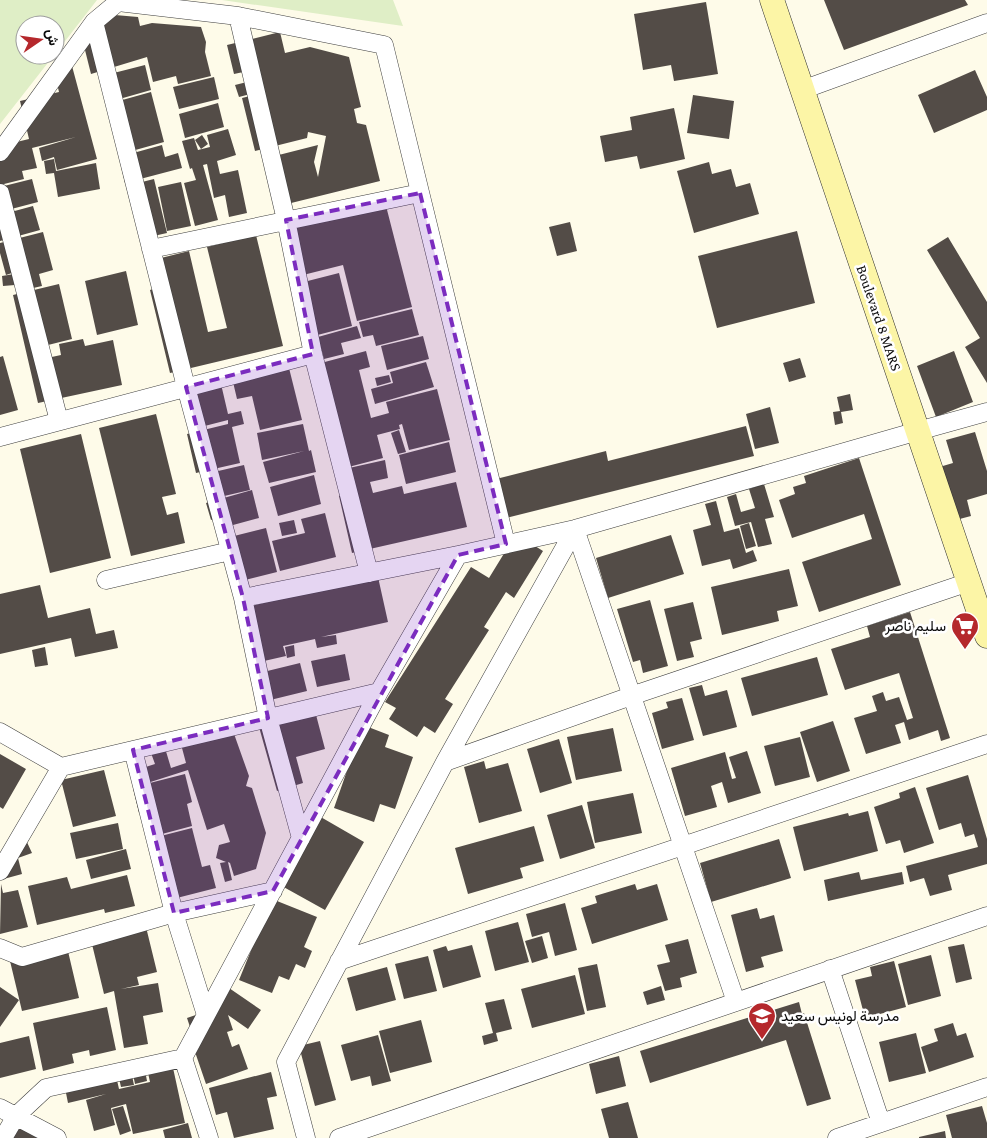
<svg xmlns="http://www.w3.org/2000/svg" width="987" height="1138" viewBox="0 0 987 1138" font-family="'Crimson Pro',Vazirmatn,serif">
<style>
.pitch{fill:#dfeec6}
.building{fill:#534c47}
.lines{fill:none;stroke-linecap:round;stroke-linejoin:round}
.minor-casing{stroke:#3e3e3e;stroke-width:19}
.secondary-casing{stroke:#2d2d2d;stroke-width:25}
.minor{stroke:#fff;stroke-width:18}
.secondary{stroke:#fcf5a6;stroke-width:24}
.marked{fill:#7b2cbf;fill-opacity:0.2;stroke:#7b2cbf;stroke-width:4;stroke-dasharray:10 6;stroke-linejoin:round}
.labels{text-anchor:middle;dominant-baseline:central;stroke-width:5;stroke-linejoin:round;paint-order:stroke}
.street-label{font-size:15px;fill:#0b0b0b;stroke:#fff}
.poi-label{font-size:15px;fill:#0b0b0b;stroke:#fff;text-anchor:end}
</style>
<rect width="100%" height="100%" fill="#fefbe9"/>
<path class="pitch" d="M0,0H97L55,54V25H25V55H54L0,124Z
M222,0H393L403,26Z"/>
<path class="building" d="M824,0H965L968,5L844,50Z
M706,2L718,74L674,81L671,65L643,70L634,14Z
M115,15L138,17L140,26L152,23L201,27L206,42L205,52L211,76L178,84L176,76L153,82L147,57L91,74L85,50L86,37Z
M280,32L285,53L310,47L349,57L361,107L354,109L357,123L366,125L380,181L275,207L263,159L318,145L314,162L318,177L326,136L308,132L307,138L255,151L242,98L254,95V93L239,97L235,85L251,81L248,71L234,74L227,45Z
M145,65L151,90L109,102L102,76Z
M72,66L97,159L57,170L54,157L42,161L39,148L76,137L32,148L37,168L22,171L24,179L0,185V146L29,139L20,101L59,92L54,71Z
M975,70L987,97V110L934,133L918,95Z
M214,77L219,99L179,109L173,87Z
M151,92L164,142L121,154L108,104Z
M693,95L734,101L729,139L687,133Z
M218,103L224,127L185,138L179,114Z
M674,108L685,159L640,169L637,156L605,162L600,136L632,130L630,117Z
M228,129L236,155L217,161L220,174L238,170L247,213L229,217L225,195L214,198L207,164L203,165L218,220L195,226L184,183L196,180L192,168L190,169L182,141L194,138L198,150L210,147L207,135Z
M202,135L208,144L201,149L195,140Z
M162,145L165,157L178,153L182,168L125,183L119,157Z
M54,159L56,171L96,163L100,189L58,197L54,173L46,174L44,161Z
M709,162L712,174L731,169L736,187L750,183L759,214L694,233L677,171Z
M32,179L38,202L0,212V187Z
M154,179L167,233L140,239L126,186Z
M181,182L191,226L167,231L158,187Z
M385,202L412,307L357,321L343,265L291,278L279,228Z
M33,206L40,230L0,241V215Z
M570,222L577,251L557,256L549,227Z
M797,231L815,303L717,328L698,256Z
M43,232L53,270L39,274L42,286L20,291L15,272L6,275L0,253V243Z
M256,235L283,346L170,373L150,290L156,288L149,261L189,251L208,332L227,328L207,247Z
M948,237L987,302V383L965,347L980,338L927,250Z
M126,271L138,325L97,335L85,281Z
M339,273L352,326L306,338L292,285Z
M14,274L15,285L3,286L2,276Z
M59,284L72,339L44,346L47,358L61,355L59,344L83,339L85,346L113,340L122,385L38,403L13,295Z
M412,309L419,335L376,346L373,335L363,337L359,322Z
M357,326L361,338L341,343L344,354L324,359L318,337Z
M423,336L429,359L387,370L381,346Z
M366,351L370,367L359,370L371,418L389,413L386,402L437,389L450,440L409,450L402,424L399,425L400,429L377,435L383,458L337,470L321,363Z
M954,351L973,402L936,417L917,366Z
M3,356L18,410L0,415V357Z
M800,358L806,377L789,382L783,363Z
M426,362L434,387L375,404L371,389L393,383L390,372Z
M289,368L302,420L260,430L252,396L237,399L233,382Z
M389,375L391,382L377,386L375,378Z
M221,384L228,414L241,411L244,424L232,427L240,463L196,473L187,434L228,424V420L189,430L180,395Z
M850,394L853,410L841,412L843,423L835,425L833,412L840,411L837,397Z
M770,407L779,443L755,449L746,414Z
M156,414L176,494L162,497L167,515L178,512L185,543L131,556L99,428Z
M303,424L309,451L311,450L316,472L269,483L263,462L304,451L262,460L257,433Z
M746,426L754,456L506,518L496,479L606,451L608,461Z
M399,430L406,452L398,454L391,433Z
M975,432L987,471V494L967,500L971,516L952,521L936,468L953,463L946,440Z
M81,434L111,558L50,573L20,449Z
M449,442L456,472L406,484L399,455Z
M859,458L901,585L819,612L802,562L872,539L864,514L792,538L779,500L795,494L793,487L806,483L804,476Z
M385,460L388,478L370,482L373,493L402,486L404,494L456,482L467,527L352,553L339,496L355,492L349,468Z
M244,465L250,490L207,500L201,475Z
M314,475L321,504L278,516L270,487Z
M764,484L774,517L765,519L772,544L758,547L751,522L735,526L727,497L736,494L741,512L755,508L749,489Z
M252,490L259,518L222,528L219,517L211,520L206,503Z
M716,501L724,532L739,528L746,553L753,550L757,561L733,569L730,559L702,566L693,530L711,525L705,504Z
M325,513L336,557L280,571L272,541L305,533L301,519Z
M294,520L297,533L282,536L279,523Z
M749,523L756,546L746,549L740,526Z
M266,528L277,572L233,583L222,539Z
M516,534L543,551L514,598L506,592L484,627L489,630L445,699L453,704L435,733L424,726L417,737L389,719L396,708L385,702L471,567L489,578Z
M671,535L684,574L608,598L596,558Z
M789,569L798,606L777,611L779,621L722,635L711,587Z
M378,577L388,622L321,637L336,635L337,644L317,648L315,639L283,646L286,656L264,661L238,609Z
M40,585L48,618L90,608L96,634L114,630L118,648L75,657L71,638L0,654V594Z
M650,600L668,666L643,673L640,660L633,662L617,609Z
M693,602L702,639L690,642L694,657L677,661L664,609Z
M910,612L950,738L941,741L938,730L909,740L904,722L895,725L901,743L866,754L854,718L877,711L872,696L883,692L886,701L899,697L907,720L913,718L899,673L845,690L831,649L870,637L867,626Z
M294,645L295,656L287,658L285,647Z
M45,647L48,665L35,667L32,650Z
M345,654L350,680L317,687L311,661Z
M817,657L828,695L752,716L741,678Z
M300,663L307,691L258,703L251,675Z
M702,685L705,696L727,690L737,727L703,736L689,688Z
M682,698L694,740L662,749L652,713L668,708L666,702Z
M315,711L325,749L296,757L303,783L277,791L259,727Z
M833,721L850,771L817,782L800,732Z
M363,725L389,735L385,747L413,757L395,809L380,804L374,822L334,808Z
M613,728L622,771L576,780L567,737Z
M233,731L249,776L246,786L252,788L266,833L256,869L234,876L230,863L228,862L232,880L225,882L220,863L226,862L216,858L219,845L230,842L224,824L207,830L188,770L138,786L185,774L192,802L187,804L192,826L162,834L146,811L139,813L133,788L135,787L130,772L155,764L151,753L165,748L171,768L186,763L182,748Z
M800,737L810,777L775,786L764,746Z
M559,739L572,783L540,793L527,749Z
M747,751L761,793L728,803L722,782L711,786L717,807L685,816L671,768L725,752L732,779L736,778L729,757Z
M0,754L26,769L3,809L0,807Z
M484,761L486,769L508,763L522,811L479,823L464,767Z
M104,770L116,816L73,827L61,780Z
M968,775L987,839V864L948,875L952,890L930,896L924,878L910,882L906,866L978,847L974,834L965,837L961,823L939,830L926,788Z
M915,787L934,843L904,853L900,840L886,844L874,807L900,798L899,793Z
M633,793L642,833L595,843L587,802Z
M582,805L595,848L560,859L547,815Z
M868,811L878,851L804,871L793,827L848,813L849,816Z
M319,816L364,842L325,910L280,885Z
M118,823L123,849L76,859L70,833Z
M534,826L544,861L520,868L523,878L468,894L455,848Z
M192,828L202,867L210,865L216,888L165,901L149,839Z
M779,839L791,878L711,902L700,863Z
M26,840L32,853L18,858L22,874L0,880Z
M126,849L131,869L91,879L86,860Z
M859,872L861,880L902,872L904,884L828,901L824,880Z
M127,875L135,906L105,913L104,909L37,925L28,886L67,877L71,889Z
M1,884L3,893L18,890L28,927L0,934Z
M635,884L637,890L657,884L668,920L592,944L581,908L597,903L595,896Z
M272,899L317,917L304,947L312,951L305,968L296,964L289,980L279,976L272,993L239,980Z
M565,903L577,950L555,956L549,932L532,937L526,914Z
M757,908L760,919L774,915L783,951L761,957L764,967L746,972L731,915Z
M518,922L529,962L495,971L485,931Z
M146,927L157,972L137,977L139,985L121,989L158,983L163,1012L143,1016L148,1044L124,1048L114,991L104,994L91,940Z
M542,936L548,958L532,963L525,941Z
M688,939L697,973L680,978L682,987L665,991L657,965L670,962L665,945Z
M964,944L972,979L956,983L948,947Z
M472,945L481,977L443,988L433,950L446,946L448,951Z
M67,947L79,998L22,1011L10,961Z
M931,955L941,996L908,1005L898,964Z
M428,956L437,991L404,999L395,964Z
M894,961L906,1007L865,1018L855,980L872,976L870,967Z
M597,964L606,1007L587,1011L578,968Z
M387,967L396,1000L356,1011L347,978Z
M575,975L585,1014L532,1028L521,989Z
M661,986L665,1000L647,1005L643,992Z
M0,987L19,1000L0,1027Z
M229,988L261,1010L248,1029L228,1015L233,1030L227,1032L232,1047L239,1044L248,1069L206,1084L194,1049L197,1048L187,1018L216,1008Z
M504,999L512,1029L496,1033L498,1041L484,1045L482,1036L493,1033L485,1003Z
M799,1002L802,1014L804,1013L831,1099L807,1106L786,1040L650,1083L640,1051Z
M107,1007L116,1050L90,1056L89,1050L72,1054L74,1063L43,1071L33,1023Z
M421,1020L432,1062L390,1073L379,1031Z
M953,1023L957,1036L966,1033L974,1057L929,1072L921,1047L938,1041L934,1029Z
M916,1033L926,1073L889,1082L879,1042Z
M378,1035L391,1081L372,1086L370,1076L351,1081L341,1045Z
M29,1036L36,1069L0,1078V1043Z
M320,1041L336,1100L315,1106L299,1046Z
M170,1054L185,1123L133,1134L126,1104L111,1108L115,1125L94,1131L86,1100L106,1094L68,1103L63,1078L114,1067L119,1089L150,1082L145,1059Z
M619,1056L626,1086L596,1094L589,1064Z
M143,1060L147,1081L135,1084L132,1069Z
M131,1071L134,1085L121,1087L118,1074Z
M271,1072L277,1096L267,1098L274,1129L234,1138L227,1112L216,1115L209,1088Z
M628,1102L638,1138H609L601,1109Z
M123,1106L131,1131L120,1135L112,1109Z
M982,1106L987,1123V1138H952L946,1115Z
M18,1113L44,1138H4Z
M188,1123L192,1138H165L163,1130Z
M945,1131L946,1138H919V1137Z"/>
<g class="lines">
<g class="minor-casing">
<path id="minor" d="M238,16L286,220L313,354L369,573
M94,22L186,387L243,598L268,718L301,838
M802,90L987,23
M0,152L94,22L118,2L238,16L384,45L506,544
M0,193L59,421
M151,249L420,193
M0,437L313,354
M575,529L736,1002
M106,580L230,551
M243,598L458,555L575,529L918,431L987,412
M0,732L61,767L379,692
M133,750L174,913L206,1015
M445,762L631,696L969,582
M0,871L61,767
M0,948L22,957L174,913L273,891
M339,961L987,744
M830,969L881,1123
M0,1108L57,1138
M3,1138L16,1116L46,1088L183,1058
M209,1138L183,1058L379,692L458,555
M306,1138L286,1062L445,762L575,529
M339,1138L987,916
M837,1138L987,1087"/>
</g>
<g class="secondary-casing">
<path id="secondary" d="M772,0L987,636"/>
</g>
<use href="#minor" class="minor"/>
<use href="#secondary" class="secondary"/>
</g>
<path class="marked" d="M420,193L506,544L458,555L273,891L174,913L133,750L268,718L243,598L186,387L313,354L286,220Z"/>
<defs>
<g id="supermarket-pin" transform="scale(1.4375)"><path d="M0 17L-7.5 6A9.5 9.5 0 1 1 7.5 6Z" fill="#b5282c" stroke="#fff"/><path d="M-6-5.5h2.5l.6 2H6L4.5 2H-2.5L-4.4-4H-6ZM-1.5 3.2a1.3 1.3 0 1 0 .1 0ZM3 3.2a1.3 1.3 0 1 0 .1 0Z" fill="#fff"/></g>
<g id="school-pin" transform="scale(1.4375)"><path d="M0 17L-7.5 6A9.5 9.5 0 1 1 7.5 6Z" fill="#b5282c" stroke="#fff"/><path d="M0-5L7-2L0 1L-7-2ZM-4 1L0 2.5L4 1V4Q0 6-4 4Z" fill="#fff"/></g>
</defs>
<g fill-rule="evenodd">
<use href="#supermarket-pin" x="965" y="626"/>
<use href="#school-pin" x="762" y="1016"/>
</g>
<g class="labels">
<g class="street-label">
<text transform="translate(879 318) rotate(71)">Boulevard 8 MARS</text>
</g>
<g class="poi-label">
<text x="946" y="626">سليم ناصر</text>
<text x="781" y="1016" text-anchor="start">مدرسة لونيس سعيد</text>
</g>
</g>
<g transform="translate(40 40) rotate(77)"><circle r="24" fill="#ffffff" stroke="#9d9d9d"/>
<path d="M0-4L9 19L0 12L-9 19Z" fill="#b5282c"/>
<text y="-8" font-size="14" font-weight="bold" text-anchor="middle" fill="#0b0b0b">ش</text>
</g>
</svg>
